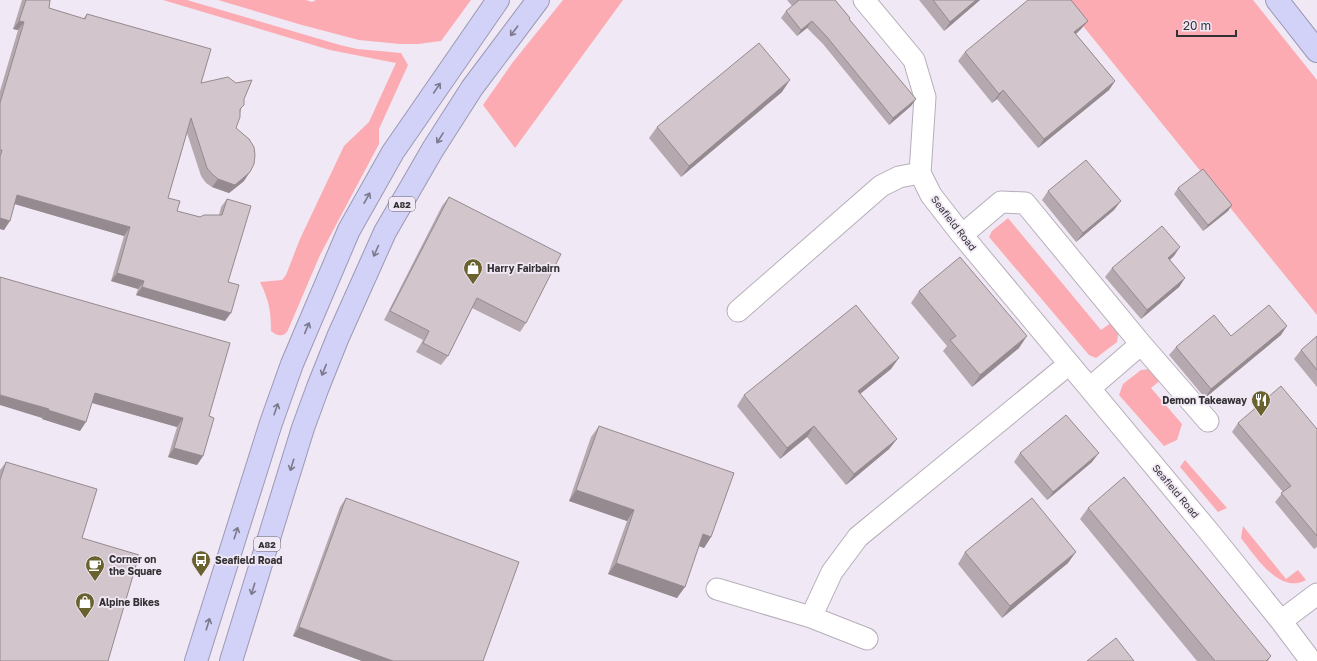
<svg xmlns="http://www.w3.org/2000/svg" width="1317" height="661" viewBox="0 0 1317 661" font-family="'Golos Text',sans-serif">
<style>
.green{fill:#fbabb1}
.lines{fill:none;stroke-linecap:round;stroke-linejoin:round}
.minor-casing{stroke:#b6aeb9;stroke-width:23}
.highway-casing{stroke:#9b99b3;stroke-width:24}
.minor{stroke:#fff;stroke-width:21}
.highway{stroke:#d2d1f7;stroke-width:22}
.wall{fill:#b5a9af}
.shaded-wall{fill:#948a8f}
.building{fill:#d3c5cc;stroke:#948a8f}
.oneway{stroke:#7b798c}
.labels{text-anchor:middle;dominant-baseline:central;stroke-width:3.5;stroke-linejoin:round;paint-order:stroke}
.shield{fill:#f0e8f4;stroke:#6c686e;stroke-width:1}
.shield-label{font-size:9px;font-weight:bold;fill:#343135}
.street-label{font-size:10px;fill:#343135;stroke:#f0e8f4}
.poi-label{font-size:10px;font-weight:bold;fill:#343135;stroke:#f0e8f4;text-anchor:start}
</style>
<rect width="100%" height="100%" fill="#f0e8f4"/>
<path class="green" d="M163,0H187L340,45L357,49L401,53L408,65L379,129V144L320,255L288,330C284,338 277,336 271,331C271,311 269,300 260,282L282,280L286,275L300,239L344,146L369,122L396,63L330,50Z
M218,0H306L312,2L316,0H471L441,41L418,44H400L359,40L302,25Z
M563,0H623L515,148L483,105L513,62Z
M1062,0H1253L1317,80V315Z
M1008,218L1101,330L1115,320L1119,329L1117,342L1096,358L1089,355L989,237L992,231Z
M1150,369L1163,378L1151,388L1182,424L1177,440L1164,446L1119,395L1123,384L1141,370Z
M1185,460L1227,508L1218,512L1180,467Z
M1243,526L1286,579L1298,570L1306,580C1280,595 1255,556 1241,538Z"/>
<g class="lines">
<g class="minor-casing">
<path id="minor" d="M864,0L914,60L925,97L920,173L931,195L962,235L1210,533L1281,621L1311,661
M962,235L1001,202L1025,203L1141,344L1208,421
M738,311L881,186L899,177L920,173
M1090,388L1141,344
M717,589L811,617L867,639
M811,617L832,572L858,537L1069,364
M1281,621L1317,594"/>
</g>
<g class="highway-casing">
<path id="highway" d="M1277,0L1317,51
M196,661L271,423L292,364L349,230L393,152L498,0
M231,661L303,428L318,387L338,337L385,232L433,149L472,88L538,0"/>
</g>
<use href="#minor" class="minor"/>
<use href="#highway" class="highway"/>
</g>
<path class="wall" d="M22,0H50L49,8L83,19L87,14L201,83L244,99L236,128L244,181L229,193L212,187L206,183L201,176L187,133L168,198L177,211L200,217L219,215L221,207L227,199L228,282L225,321L136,295L138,289L111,281L124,236L15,204L4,230L0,229V91L18,30L13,29Z
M787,0H835L850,18L849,20L916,99L911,106L889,125L823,44L807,28L797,36L781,18L786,11L792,6Z
M919,0H980L944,31Z
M1088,21L1081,29L1076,34L1115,81L1109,90L1038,148L997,99L992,103L958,61L965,52Z
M782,92L681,177L649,138L657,127Z
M1178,188L1232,205L1228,211L1203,231L1174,194Z
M1048,191L1114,210L1076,242L1042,200Z
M449,197L526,323L520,332L472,308L448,356L441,365L416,352L423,340L384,320L442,206Z
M1174,256L1170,260L1185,278L1179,287L1141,319L1105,277L1112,268Z
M0,277L209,416L203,456L197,465L168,457L177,427L92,403L80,431L42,419V418Z
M919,291L1019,348L972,387L943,351L947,346L911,303Z
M1281,335L1205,398L1169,355L1176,347L1231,336Z
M1317,336V387L1294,359L1301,350Z
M891,369L860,394L897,439L889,449L846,485L807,437L780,459L737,406L744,395Z
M1238,423L1317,429V547L1314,549L1275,502L1283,492L1232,432Z
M599,426L711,537L704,548L699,546L677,598L608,574L627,521L569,501L591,437Z
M1020,453L1092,462L1047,500L1014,462Z
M6,462L82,538L0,661V470Z
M346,498L483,661H362L293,636L340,507Z
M1088,508L1271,656L1268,661H1197L1080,519Z
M965,552L1068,563L1002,618L958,564Z"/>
<path class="shaded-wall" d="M976,0H980L944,31L950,22Z
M19,21L24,22L18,30L13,29Z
M812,21L807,28L797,36L801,30Z
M1088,21L1081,29L1068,41L1074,32Z
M790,80L782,92L681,177L689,166Z
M1115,81L1109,90L1038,148L1044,139Z
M1003,90L997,99L992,103L999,94Z
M916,99L911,106L889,125L893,118Z
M250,172L244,181L229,193L212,187L218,179Z
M17,195L130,227L124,236L11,203Z
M1121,201L1114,210L1076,242L1083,233Z
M1232,205L1228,211L1203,231L1208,225Z
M0,218L10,221L4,230L0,229Z
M1180,247L1174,256L1162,266L1168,258Z
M117,273L144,281L138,289L111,281Z
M1185,278L1179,287L1141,319L1147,310Z
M142,287L231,313L225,321L136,295Z
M1287,326L1281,335L1205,398L1211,389Z
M1027,336L1019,348L972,387L980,375Z
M899,358L891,369L850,402L858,391Z
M95,393L183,418L177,427L89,402Z
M0,395L49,409L42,418L0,405Z
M48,410L86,422L80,431L42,419Z
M814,426L807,437L780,459L787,448Z
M897,439L889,449L846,485L854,474Z
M174,448L203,456L197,465L168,457Z
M1099,453L1092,462L1047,500L1053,492Z
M576,490L634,510L627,521L569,501Z
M703,534L711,537L704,548L696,545Z
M1076,552L1068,563L1002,618L1010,606Z
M616,563L685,587L677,598L608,574Z
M299,627L393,661H362L293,636Z"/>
<path class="building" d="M26,0H50L49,8L85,19L87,14L211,49L201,83L228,77L236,83L252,80L244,99V105L240,109V117L236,128L249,139L254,147L255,155L254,164L250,172L235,185L218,179L212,174L207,168L191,118L168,198L180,201L177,211L200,217L204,215H222L227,199L251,206L228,282L239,285L231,313L142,287L144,281L117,273L130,227L17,195L10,221L0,218V157L2,150H0V103L24,22L19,21Z
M798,0H835L850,18L849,19L916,99L893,118L827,37L812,21L801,30L786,11L798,1Z
M933,0H976L950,22Z
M1028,0H1071L1088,21L1074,32L1115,81L1044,139L1003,90L999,94L965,52Z
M759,43L790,80L689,166L657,127Z
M1086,160L1121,201L1083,233L1048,191Z
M1203,169L1232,205L1208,225L1178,188Z
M449,197L561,254L526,323L477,298L448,356L423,343L429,331L390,311Z
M1162,226L1180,247L1168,258L1185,278L1147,310L1112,268Z
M960,257L1027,336L980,375L950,340L956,336L919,291Z
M0,277L230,343L209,416L214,418L203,456L174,448L183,418L95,393L86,422L48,410L49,409L0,395Z
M856,305L899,358L858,391L897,439L854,474L814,426L787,448L744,395Z
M1269,305L1287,326L1211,389L1176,347L1214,315L1231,336Z
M1317,336V370L1301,350Z
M1281,386L1317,429V536L1281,493L1291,486L1238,423Z
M1066,415L1099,453L1053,492L1020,453Z
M599,426L734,473L711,537L703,534L685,587L616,563L634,510L576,490Z
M6,462L97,489L82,538L139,555L108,661H0V480Z
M1124,477L1271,656L1266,661H1215L1088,508Z
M346,498L519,562L483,661H393L299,627Z
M1032,498L1076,552L1010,606L965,552Z
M1116,638L1134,661H1087Z"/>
<defs><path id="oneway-shaft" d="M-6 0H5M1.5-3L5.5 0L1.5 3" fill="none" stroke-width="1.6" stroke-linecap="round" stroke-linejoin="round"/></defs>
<g class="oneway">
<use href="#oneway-shaft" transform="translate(514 31) rotate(127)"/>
<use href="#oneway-shaft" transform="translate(437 88) rotate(-56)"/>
<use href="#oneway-shaft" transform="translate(440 138) rotate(122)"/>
<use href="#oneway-shaft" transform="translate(367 198) rotate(-61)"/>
<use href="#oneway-shaft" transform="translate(376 251) rotate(114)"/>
<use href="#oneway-shaft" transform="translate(307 328) rotate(-67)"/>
<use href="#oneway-shaft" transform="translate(324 370) rotate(112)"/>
<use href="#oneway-shaft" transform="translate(276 409) rotate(-71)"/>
<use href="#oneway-shaft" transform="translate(292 465) rotate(107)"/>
<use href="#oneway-shaft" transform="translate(236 533) rotate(-72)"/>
<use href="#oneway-shaft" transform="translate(253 589) rotate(107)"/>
<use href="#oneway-shaft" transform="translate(208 624) rotate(-73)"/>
</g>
<defs>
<g id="shop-pin" transform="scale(1)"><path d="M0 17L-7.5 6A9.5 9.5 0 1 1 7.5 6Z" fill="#69622f" stroke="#f0e8f4"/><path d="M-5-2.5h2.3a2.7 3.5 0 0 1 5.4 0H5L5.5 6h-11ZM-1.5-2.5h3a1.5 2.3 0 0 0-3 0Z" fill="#fff"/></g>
<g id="restaurant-pin" transform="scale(1)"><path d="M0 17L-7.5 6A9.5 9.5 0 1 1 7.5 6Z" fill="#69622f" stroke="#f0e8f4"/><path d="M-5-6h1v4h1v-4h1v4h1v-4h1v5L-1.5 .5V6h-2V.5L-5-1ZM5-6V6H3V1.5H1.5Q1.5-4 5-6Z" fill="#fff"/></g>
<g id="bus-pin" transform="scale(1)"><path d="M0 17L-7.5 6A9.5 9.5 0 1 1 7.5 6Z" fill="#69622f" stroke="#f0e8f4"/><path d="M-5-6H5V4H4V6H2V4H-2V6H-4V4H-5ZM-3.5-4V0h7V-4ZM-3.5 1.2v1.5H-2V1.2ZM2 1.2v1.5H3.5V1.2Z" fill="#fff"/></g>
<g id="cafe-pin" transform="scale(1)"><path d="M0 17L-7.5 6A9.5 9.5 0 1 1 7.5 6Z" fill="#69622f" stroke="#f0e8f4"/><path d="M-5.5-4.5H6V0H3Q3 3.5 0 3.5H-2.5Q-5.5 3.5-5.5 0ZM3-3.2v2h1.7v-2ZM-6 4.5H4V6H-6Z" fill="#fff"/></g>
</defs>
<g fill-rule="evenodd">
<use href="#shop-pin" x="473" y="268"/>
<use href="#restaurant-pin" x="1261" y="400"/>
<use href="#bus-pin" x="201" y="560"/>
<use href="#cafe-pin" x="95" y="565"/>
<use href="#shop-pin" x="85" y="602"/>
</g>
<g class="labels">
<g class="shield">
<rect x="389" y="197" width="26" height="14" rx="3"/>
<rect x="254" y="537" width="26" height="14" rx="3"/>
</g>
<g class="shield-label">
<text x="402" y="204">A82</text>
<text x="267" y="544">A82</text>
</g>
<g class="street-label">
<text transform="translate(954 223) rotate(52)">Seafield Road</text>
<text transform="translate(1176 491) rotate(50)">Seafield Road</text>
</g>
<g class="poi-label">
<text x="487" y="268">Harry Fairbairn</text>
<text x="1247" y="400" text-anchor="end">Demon Takeaway</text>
<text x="109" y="559">Corner on<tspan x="109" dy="12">the Square</tspan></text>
<text x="215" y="560">Seafield Road</text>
<text x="99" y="602">Alpine Bikes</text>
</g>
</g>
<path d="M1177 30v6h59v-6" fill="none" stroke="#343135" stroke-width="2"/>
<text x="1183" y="30" font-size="12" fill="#343135" stroke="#f0e8f4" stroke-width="3" paint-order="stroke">20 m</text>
</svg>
